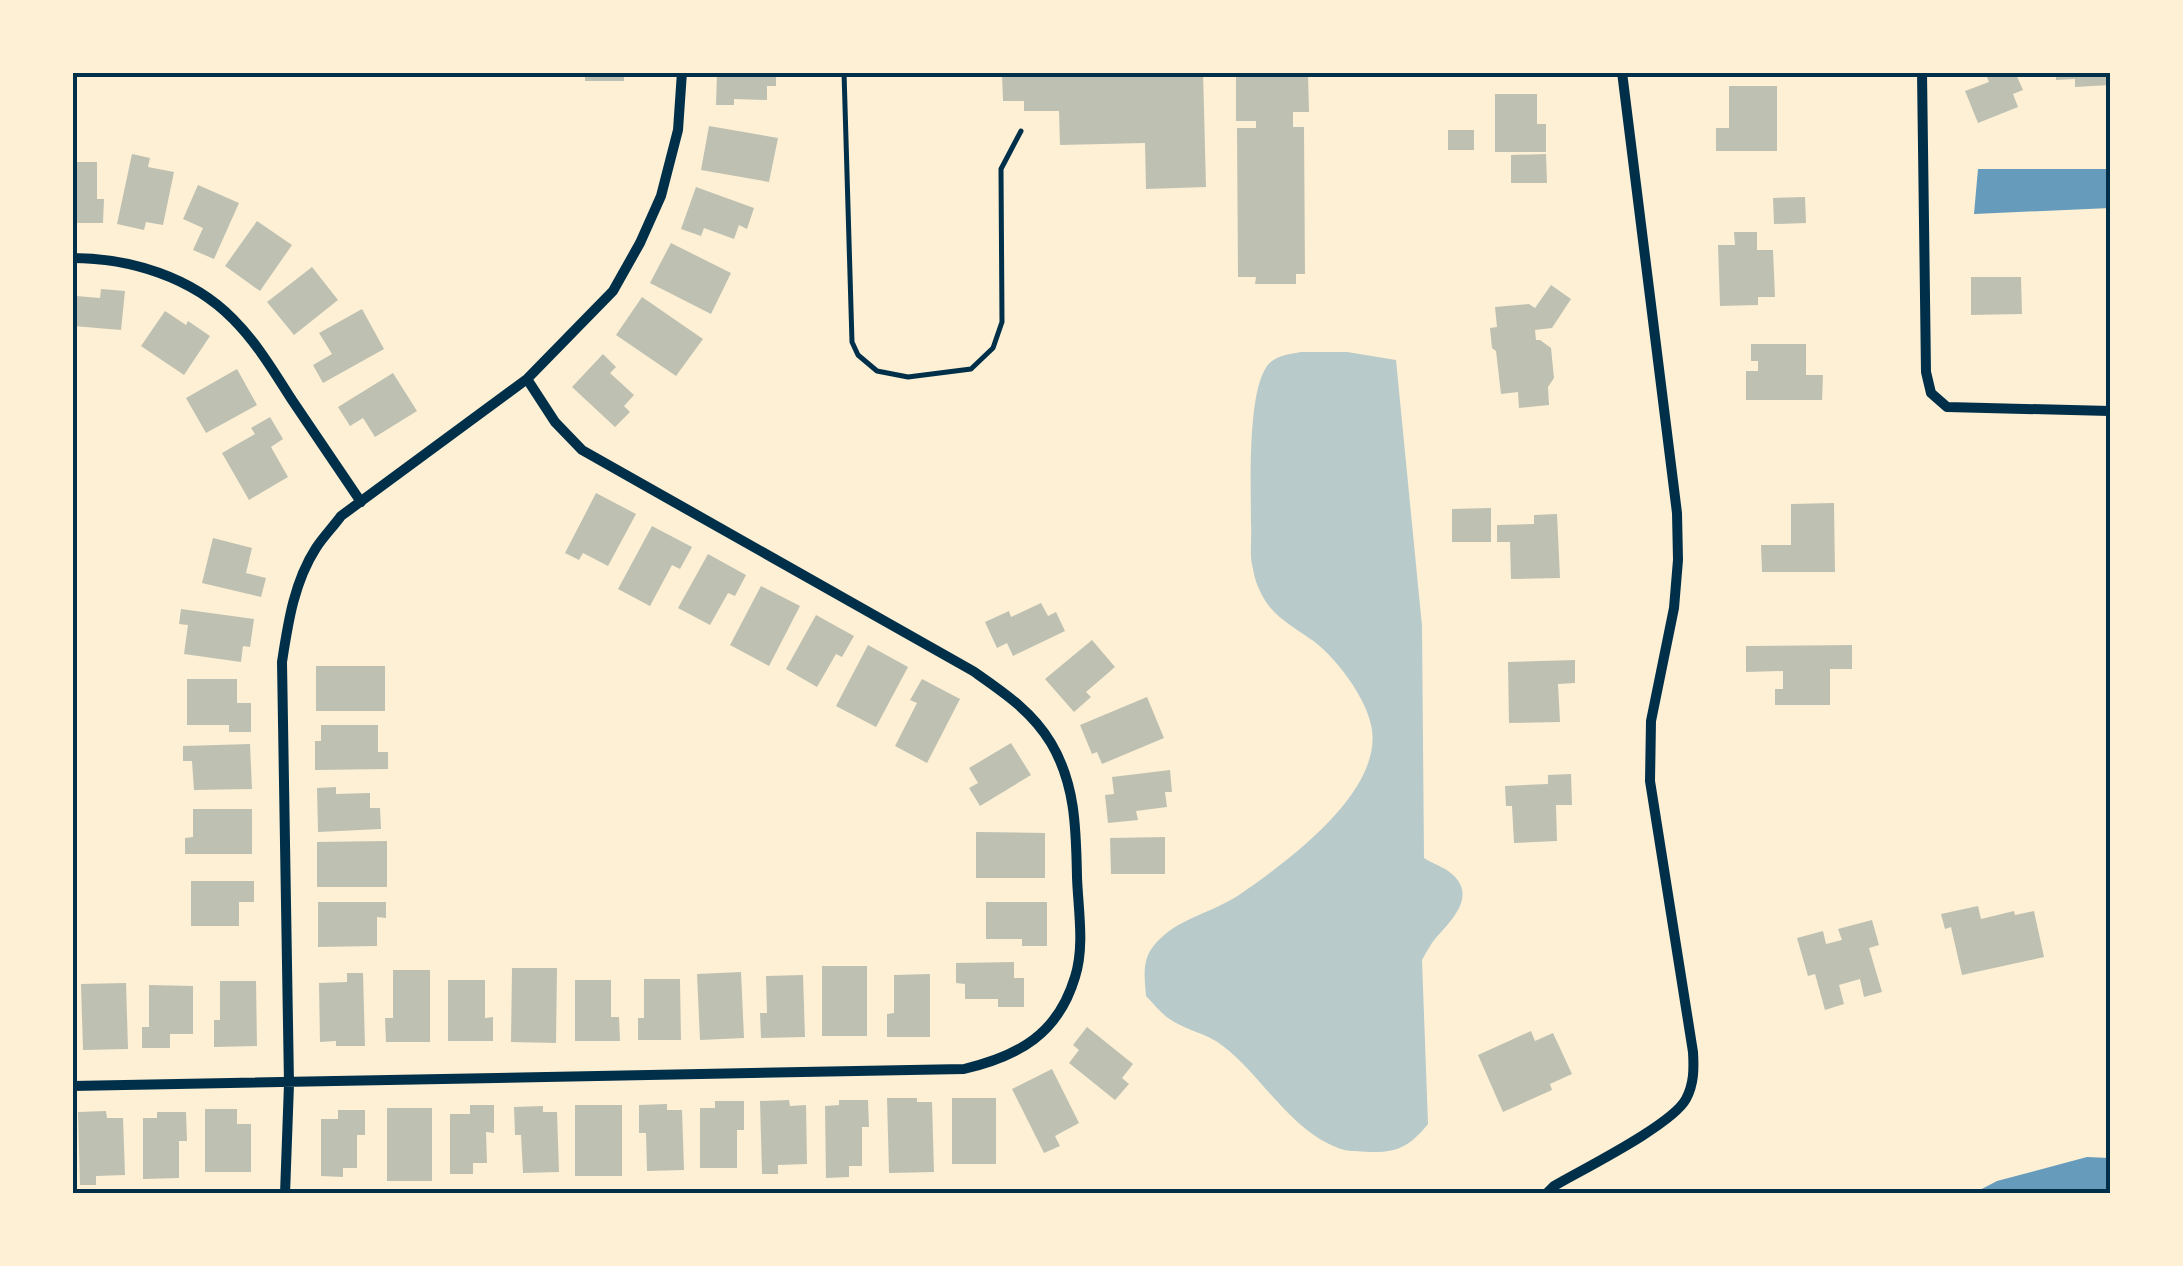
<svg xmlns="http://www.w3.org/2000/svg" width="2183" height="1266" viewBox="0 0 2183 1266" font-family="'Alegreya Sans',sans-serif">
<style>
.green{fill:#b9caca}
.water{fill:#669bbc}
.building{fill:#bec0b2}
.lines{fill:none;stroke-linecap:round;stroke-linejoin:round}
.service{stroke:#003049;stroke-width:5}
.minor{stroke:#003049;stroke-width:10}
.neatline{fill:none;stroke:#003049;stroke-width:4}
</style>
<rect width="100%" height="100%" fill="#fdf0d5"/>
<path class="green" d="M1301,352H1347L1396,360L1422,626L1424,858C1433,864 1445,867 1453,875C1477,897 1450,922 1435,939C1430,945 1426,953 1422,960L1428,1124C1410,1146 1398,1153 1369,1152C1359,1151 1348,1152 1338,1148C1290,1130 1262,1076 1223,1046C1207,1033 1184,1030 1168,1018C1160,1012 1153,1003 1146,996C1145,981 1142,965 1150,951C1171,919 1209,915 1239,895C1285,863 1381,794 1372,730C1368,699 1334,654 1309,638C1289,624 1270,614 1260,591C1257,585 1254,576 1253,569C1249,555 1252,538 1251,524C1251,488 1247,394 1267,366C1274,356 1289,354 1301,352Z"/>
<path class="water" d="M1978,169H2110V208L1974,214Z
M2087,1157L2110,1158V1193H1974L1997,1181Z"/>
<path class="building" d="M585,72H624V81H585Z
M717,72H776V86H767V100L734,99V105H716Z
M1203,72L1206,187L1146,189L1145,143L1060,145L1059,111H1024V101H1003L1002,73Z
M1236,72H1308L1309,112H1293V127H1304L1305,274H1296V284H1255L1256,277H1238L1237,128H1256V121H1236Z
M1985,72H2015L2023,90L2013,94L2018,107L1978,123L1965,91L1989,82Z
M2056,72H2110V85L2075,87V79L2056,80Z
M1729,86H1777V151H1716V128H1729Z
M1495,94H1537V124H1546V152H1495Z
M709,126L778,138L769,182L701,170Z
M1448,130H1474V150H1448Z
M132,154L150,158L148,167L174,172L163,225L146,222L144,230L117,224Z
M1546,154L1547,183H1511V155Z
M72,162H97V199H104L103,223H72Z
M198,185L239,203L214,259L193,250L203,228L183,219Z
M696,187L754,208L747,229L739,225L734,239L704,228L701,236L681,229Z
M1805,197L1806,223L1774,224L1773,198Z
M257,221L292,245L260,291L225,266Z
M1734,232H1757V250H1773L1775,297H1758V305L1720,306L1718,245H1735Z
M671,243L731,273L711,314L650,283Z
M312,267L338,300L294,335L267,302Z
M1971,277H2021L2022,314L1971,315Z
M1551,285L1571,299L1552,328L1535,330L1536,340H1540L1551,348L1554,378L1548,387L1549,405L1519,408L1518,392L1501,394L1496,351L1492,348L1490,328L1497,327L1495,307L1529,304L1535,308Z
M101,289L125,291L121,330L73,326L76,296L100,298Z
M642,297L703,339L676,376L616,335Z
M362,309L384,349L323,383L313,365L332,354L319,333Z
M165,311L186,325L188,321L210,336L184,375L141,346Z
M1751,344H1806V375H1823L1822,400H1746V371H1758V361H1751Z
M603,354L616,367L610,373L634,395L624,406L630,412L615,427L572,387Z
M237,369L257,405L206,433L186,398Z
M393,373L417,411L375,437L363,418L350,426L338,407Z
M270,417L283,439L271,447L288,477L249,500L222,453L255,434L251,428Z
M596,493L636,514L608,566L583,553L579,560L565,553Z
M1834,503L1835,572H1762L1761,545H1791V504Z
M1491,508V542H1452V509Z
M1557,514L1560,578L1511,579L1510,542H1497V525L1534,524V515Z
M652,526L692,547L680,569L672,565L650,606L618,589Z
M213,538L252,548L246,573L266,578L261,597L202,583Z
M708,554L746,575L735,596L728,593L710,625L678,608Z
M761,586L800,606L769,666L730,645Z
M1041,603L1048,616L1056,612L1065,631L1013,656L1007,643L997,648L985,622L1009,611L1011,617Z
M181,609L254,619L250,647L243,646L241,662L184,654L188,625L179,624Z
M816,615L854,636L842,657L836,654L817,687L786,669Z
M1092,640L1115,667L1086,692L1091,697L1074,712L1045,679Z
M868,645L908,667L876,727L836,706Z
M1852,645V669H1830V705H1775V689H1783V671L1746,672V646Z
M1575,660V683L1558,684L1560,722L1509,723L1508,662Z
M316,666H385V711H316Z
M187,679H237V703H251V732H229V725H187Z
M922,679L960,699L927,763L895,746L917,703L910,700Z
M1147,697L1164,738L1102,764L1097,752L1092,754L1080,725Z
M321,725H378V752H388V769L315,770V741H321Z
M1011,743L1031,775L980,806L969,788L978,783L969,768Z
M250,744L252,789L194,790L192,761H183V746Z
M1170,770L1172,792H1165L1167,807L1136,811L1138,820L1108,823L1105,795L1114,794L1112,777Z
M1571,774L1572,805H1556L1557,841L1514,843L1512,806H1506L1505,786L1548,784V775Z
M336,787V794L370,793V808H380L381,829L318,832L317,788Z
M193,809H252V854H185V838L193,837Z
M976,832L1045,833V878H976Z
M1165,837V874H1111L1110,838Z
M387,841V887H317V842Z
M191,881H254V902H239V926H191Z
M318,902H386V918L377,917V946L318,947Z
M986,902H1047V946H1022V939H986Z
M1978,906L1981,919L2014,911L2015,915L2034,911L2044,957L1962,975L1951,927L1945,929L1941,914Z
M1872,920L1879,945L1869,948L1882,992L1864,997L1860,979L1839,985L1844,1004L1825,1010L1815,974L1808,976L1797,938L1823,931L1826,944L1842,940L1838,929Z
M1014,962V978H1024V1007H998V999H965V984L956,983V963Z
M822,966H867V1036H822Z
M512,968H557L556,1043L511,1042Z
M393,970H430V1042H386L385,1018H393Z
M741,972L744,1038L700,1040L697,974Z
M347,973H363L365,1046H336V1041L320,1042L319,983L347,982Z
M930,974V1037H887V1014L894,1013V975Z
M803,975L805,1037L761,1038L760,1013H767L766,976Z
M644,979H680L681,1040H638V1018H644Z
M448,980H485V1018L493,1017V1041H448Z
M575,980H611V1017H619L620,1041H575Z
M220,981H256L257,1046L214,1047V1020H220Z
M126,983L128,1049L83,1050L81,984Z
M149,985L193,986V1034H170V1048H142V1027H149Z
M1087,1027L1133,1064L1122,1078L1129,1084L1115,1100L1069,1063L1079,1050L1073,1045Z
M1531,1031L1535,1041L1553,1033L1572,1074L1550,1084L1552,1090L1503,1112L1478,1055Z
M1052,1069L1079,1123L1055,1136L1060,1146L1044,1153L1012,1089Z
M887,1098H917V1102H932L934,1172L889,1173Z
M952,1098H996V1164H952Z
M789,1100L790,1106L806,1105L807,1164L778,1165V1174H762L760,1101Z
M839,1100H868L869,1127H862V1166H849V1177L826,1178L825,1106L839,1105Z
M715,1101H744V1130H737V1168H700V1108H715Z
M667,1104V1110H682L684,1170L647,1171L646,1133H639V1105Z
M470,1105H494V1133L486,1132L487,1163H473V1174H450V1114H470Z
M575,1105H622V1176H575Z
M543,1106V1112H557L559,1172L523,1173L521,1135H515L514,1107Z
M387,1108H432V1181H387Z
M205,1109H237V1124H251V1172H205Z
M338,1110H365V1135H357V1168H343V1177L321,1176V1119H338Z
M106,1111L107,1118H123L125,1175L96,1176V1185H80L78,1112Z
M157,1112H186L187,1141H179V1178L143,1179V1118H157Z"/>
<g class="lines">
<path class="service" d="M844,72L852,342L858,355L877,371L908,377L971,369L993,348L1002,322L1001,169L1021,131"/>
<path class="minor" d="M1922,72L1926,372L1931,393L1947,407L2110,411
M72,258C130,258 192,277 233,319C257,343 274,372 292,400C315,434 338,468 361,502
M72,1086L964,1069C1019,1056 1058,1034 1075,977C1085,946 1078,908 1077,877C1076,831 1076,785 1051,743C1032,711 1003,692 973,671L582,450L555,422L527,379
M285,1194L289,1084L282,662C288,623 294,582 316,548C323,537 333,527 341,516L527,379L613,291L640,243L661,196L678,130L682,72
M1546,1194L1554,1186C1583,1169 1672,1125 1686,1099C1694,1084 1694,1069 1693,1052L1650,781L1651,721L1674,608L1678,560L1677,513L1622,72"/>
</g>
<rect width="2183" height="1266" fill="none" stroke="#fdf0d5" stroke-width="150"/>
<rect x="75" y="75" width="2033" height="1116" class="neatline"/>
</svg>
